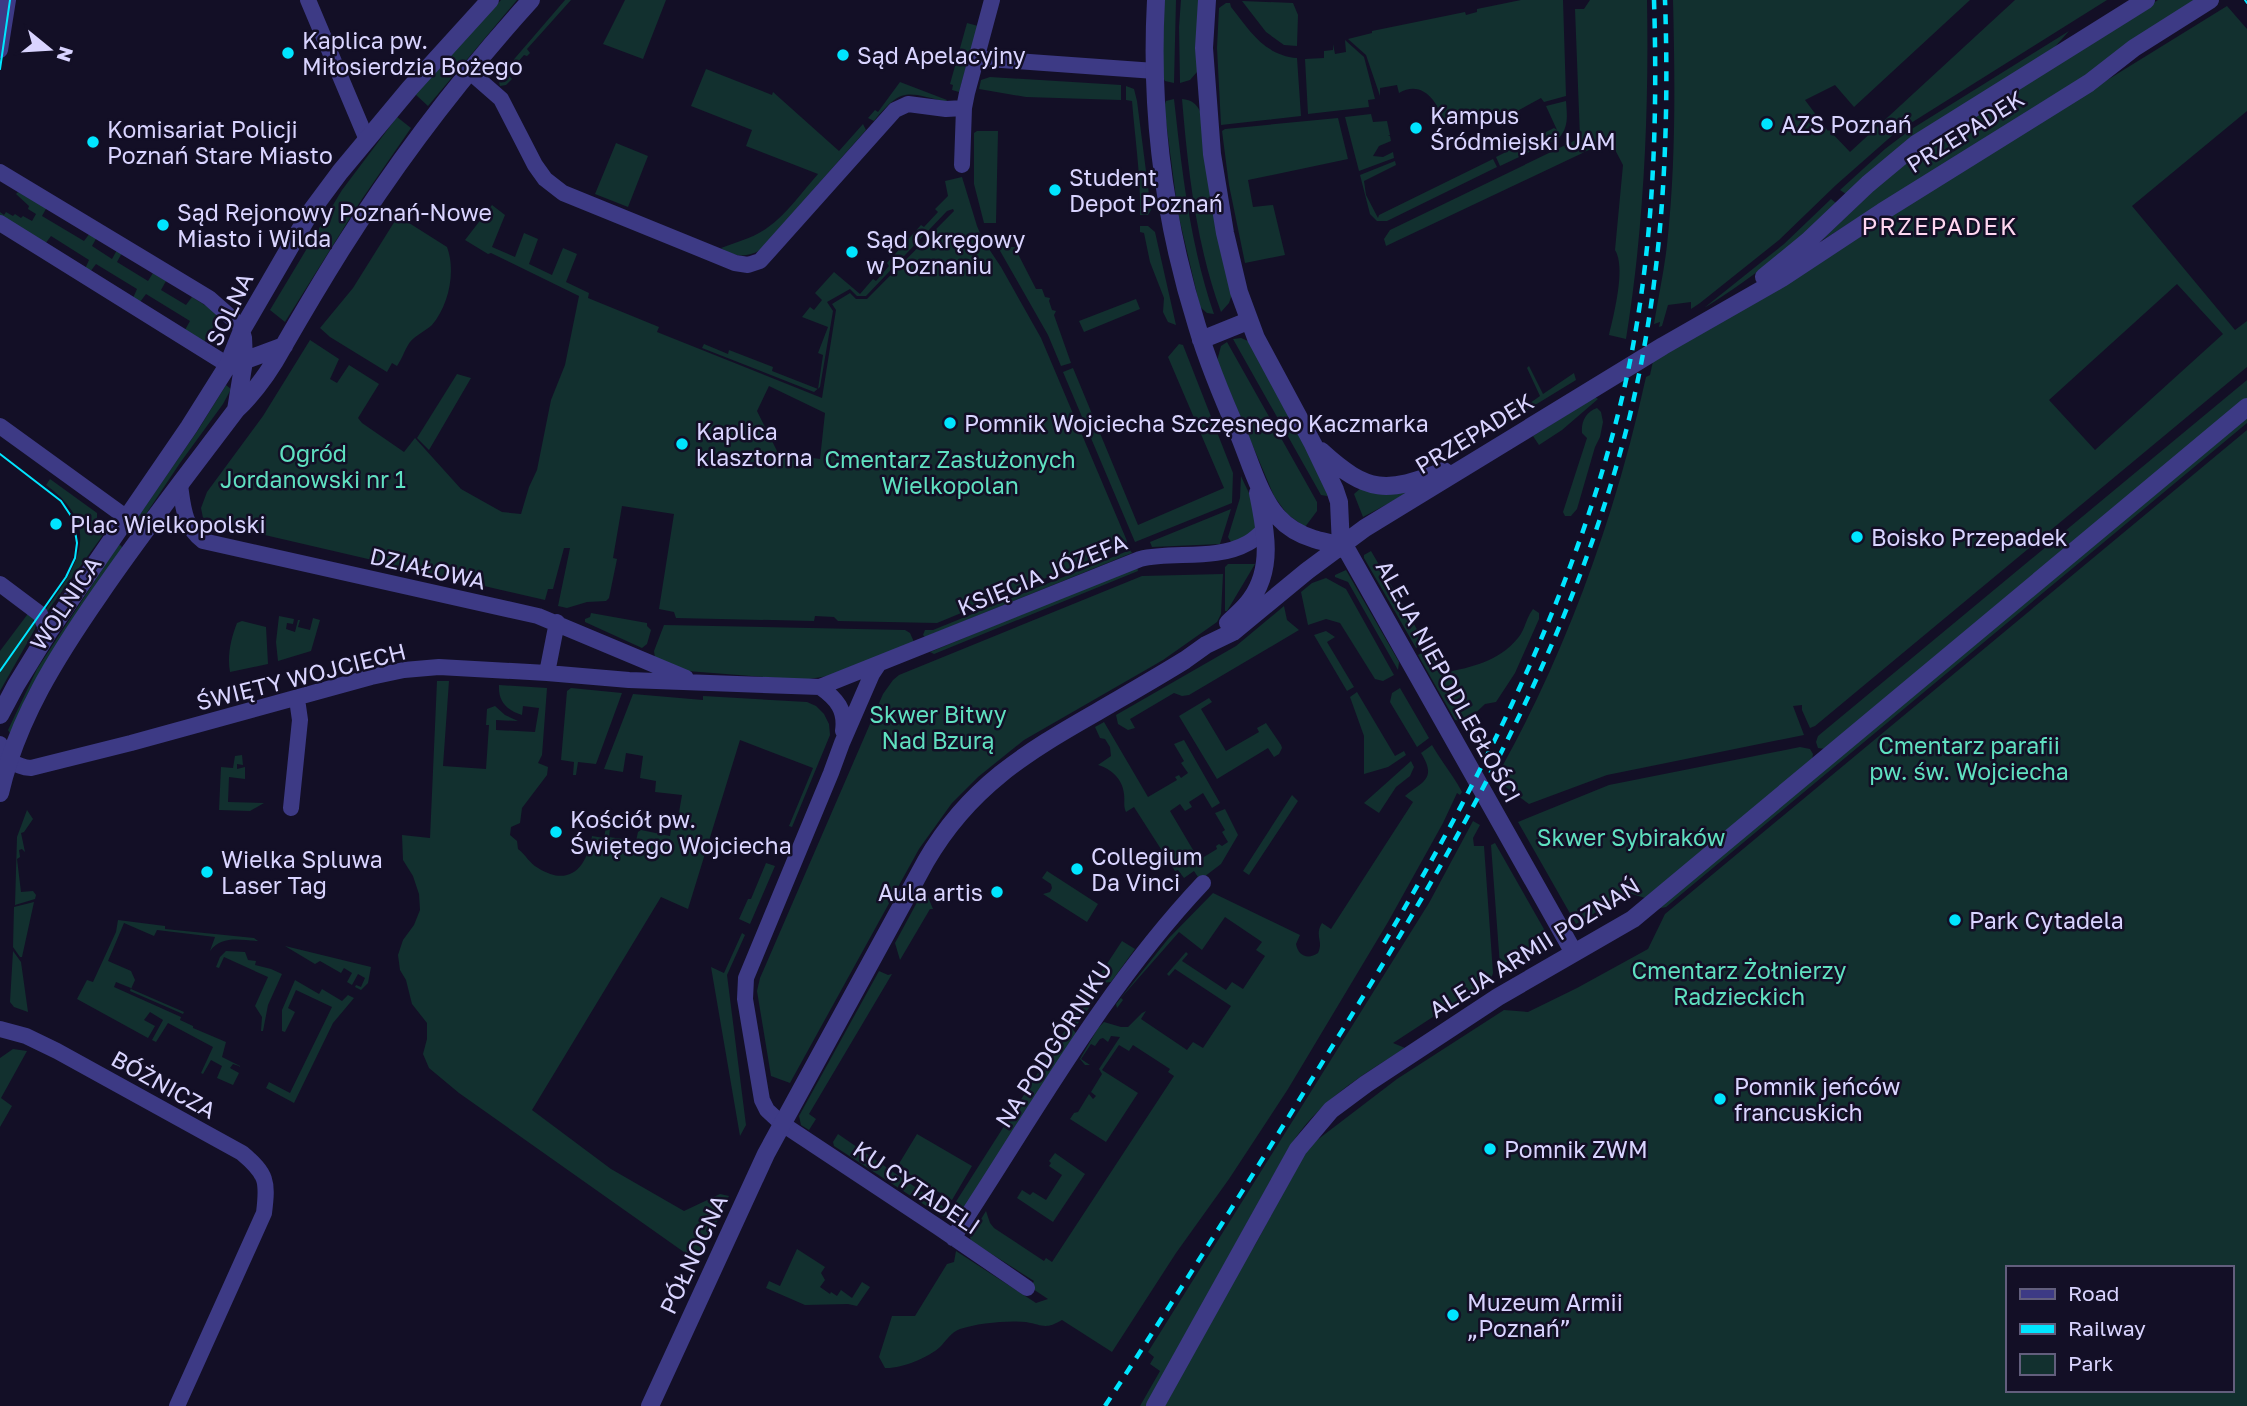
<svg xmlns="http://www.w3.org/2000/svg" width="2247" height="1406" viewBox="0 0 2247 1406" font-family="'Golos Text',sans-serif">
<style>
.green{fill:#12302f;fill-rule:evenodd}
.lines{fill:none;stroke-linecap:round;stroke-linejoin:round}
.minor{stroke:#3d3a85;stroke-width:16}
.tertiary{stroke:#3d3a85;stroke-width:18}
.tram{stroke:#00e5ff;stroke-width:2}
.rail{stroke:#00e5ff;stroke-width:4.5;stroke-dasharray:10 9;stroke-linecap:butt}
.poi-dot{fill:#00e5ff;stroke:#130f26;stroke-width:2.5}
.labels{text-anchor:middle;dominant-baseline:central;stroke-width:5;stroke-linejoin:round;paint-order:stroke}
.poi-label{font-size:23px;fill:#d9d4ff;stroke:#130f26;text-anchor:start}
.street-label{font-size:23px;fill:#d9d4ff;stroke:#130f26}
.park-label{font-size:23px;fill:#5fe0c0;stroke:#130f26}
.neighbourhood-label{font-size:24px;letter-spacing:2px;fill:#ffd6f0;stroke:#130f26}
</style>
<rect width="100%" height="100%" fill="#130f26"/>
<path class="green" d="M501,0H517L428,106L415,94Z
M565,0H571L527,49L530,53L527,56L524,55L507,74L512,79L506,85L500,86L498,78Z
M625,0H666L643,59L603,44Z
M1164,0H1176L1174,83L1165,81L1162,76Z
M1181,0H1199L1197,72L1190,80L1180,83L1179,27Z
M1521,0H1563L1566,96L1544,102L1541,98L1506,117L1505,112H1500L1444,124C1439,103 1423,79 1399,93L1397,85L1380,88V96L1366,55L1348,39L1372,33V31L1465,12L1466,15L1477,12V9Z
M1590,0H1647C1649,114 1644,227 1626,339L1609,335C1614,314 1626,267 1615,250L1623,165L1610,140L1386,246L1384,239L1390,230L1580,138L1575,9H1584Z
M1673,0H1970L1854,107L1835,85L1805,100L1828,131L1829,130L1850,152L2015,0H2107L1895,133L1836,185L1779,240L1700,303L1691,309V302L1668,305L1662,326L1659,327L1660,322L1654,324C1658,298 1664,272 1667,245C1676,164 1675,81 1673,0Z
M2158,0H2196L2096,69L1821,241L1900,165L1952,127Z
M1242,1L1293,3L1298,15L1297,46L1284,45L1266,32Z
M1226,3H1230L1231,7C1250,31 1264,55 1297,58L1301,116L1221,125L1217,48L1219,8Z
M2227,6L2247,29V111L2132,206L2235,330L2247,321V367L1815,726L1810,728L1802,710V705L1793,706L1804,735L1607,775L1529,804L1500,783L1502,776L1498,774C1567,651 1616,514 1646,377L1650,375L1653,361ZM2177,284L2223,334L2095,450L2049,400Z
M967,23L978,26L959,92L952,90L953,85L950,84Z
M2069,31L2053,49L1912,137L1846,194L1840,190L1885,149L1910,130Z
M1345,40L1364,57L1375,99L1368,100L1369,107L1308,114L1305,59L1324,58V51L1333,50V44L1335,54L1346,52Z
M706,69L772,95L773,92L839,151L863,124L866,130L760,250C747,258 733,257 721,248C737,242 753,238 767,228C787,214 802,192 818,174L746,146L752,130L691,106Z
M990,77L1121,85V100L1026,97L979,89L981,80Z
M900,82L947,100L946,102C906,92 902,87 874,121L868,118L875,110L878,112Z
M1126,86L1134,89L1137,101L1151,210L1148,215H1140C1141,177 1135,139 1132,101L1126,100Z
M1174,99C1182,171 1190,245 1214,314L1207,313L1200,307L1178,213L1164,106L1166,101Z
M1182,99C1192,100 1196,103 1201,113L1232,294L1229,303L1221,312C1196,244 1188,170 1182,99Z
M1566,101C1567,115 1569,127 1559,138L1500,166L1496,157L1554,128L1557,130L1546,106Z
M1371,114L1373,122L1387,121L1390,135L1388,136H1390L1391,141L1379,146L1373,156L1383,157L1393,152L1394,158L1359,171L1345,117Z
M397,117L411,128L360,202L285,322L270,310L342,190Z
M1338,118L1348,159L1248,180L1253,207L1273,205L1285,255L1245,263L1229,185L1222,131L1225,129Z
M977,131H998L996,223H984L974,184V133Z
M616,143L648,156L628,207L595,194Z
M1493,159L1497,167L1387,221H1377L1370,214L1360,175L1395,161L1396,165L1364,181L1366,195L1378,218L1379,215Z
M962,177L977,226L983,240L1001,267L1041,338L1127,541L1126,545L937,623L838,621L834,617L815,616L814,621L676,618L674,612L659,609L674,514L622,506L613,558L617,559L609,598L606,601L587,602L567,608L558,606L570,548H564L553,589H548L545,600L209,522L203,518L201,508L207,492L263,416L310,340L339,359L330,379L337,383L349,365L379,384L358,418L362,423L404,452L415,438L461,489L502,512L521,514L529,487L537,470L551,400L565,365L579,296L491,253L488,254L465,240L492,205L505,215L492,247L515,257L524,233L538,239L529,264L552,275L563,248L577,254L566,282L589,293L588,298L659,327L657,332L822,398L836,310L832,304L850,293L856,299H867L954,211L953,209L947,211L866,296H857L850,289L827,302L833,311L820,387L814,392L702,348L704,344L728,354L729,350L773,367L772,371L818,389L823,355L818,353L828,327L802,317L810,307L814,310L822,300L815,293L834,272L860,294L873,279L876,281L889,266L887,263L921,225L924,227L938,212L935,209L948,196L945,181ZM769,386L825,413L820,459L778,453L757,411Z
M18,192L47,207L42,216L84,241L90,233L97,237L92,246L112,259L117,250L122,253L117,262L148,281L153,273L166,281L161,290L186,305L192,297L211,309L219,318L204,342L185,330L190,321L146,294L140,302L133,298L137,289L96,264L90,272L85,269L89,260L51,236L45,244L0,216V212L4,215L6,212L13,216L15,214L21,218L23,216L32,221L36,214L28,209L29,206L16,194Z
M1831,199L1836,203C1795,244 1753,278 1704,308L1784,244Z
M398,216L447,247C456,271 449,305 432,325C425,331 416,335 410,342C405,349 402,359 397,366L392,363L387,372L330,337L320,328L353,288Z
M1140,226H1148L1155,232L1176,325L1168,322L1163,312L1164,298L1150,262L1144,233L1140,232Z
M991,235L1012,236L1011,247H1015L1014,252H1017L1036,289H1042L1045,297L1050,298L1049,301L1052,310L1056,311L1054,315L1071,363L1061,366L1048,335Z
M1136,299L1140,309L1084,332L1079,321Z
M1241,338L1248,341L1253,348L1331,491L1327,496L1321,495L1233,339Z
M1227,342L1317,502V511L1305,527L1287,514L1274,496L1217,361L1221,346Z
M1179,344L1183,345L1233,473L1232,503L1135,542L1063,372L1073,368L1138,525L1224,488L1168,357Z
M1529,366L1543,394L1574,373L1576,380L1499,427L1497,426L1540,396L1527,368Z
M457,374L471,378L429,450L417,438Z
M2247,380V398L1825,749L1818,748L1816,742L1818,736Z
M226,385L231,389L223,404L180,463L140,523L135,521L198,430Z
M1595,397L1598,399L1562,430L1539,445L1533,436Z
M1597,408L1601,412L1603,422L1600,437L1595,447L1577,509L1571,516H1565L1563,512L1587,438L1582,433C1581,421 1586,412 1597,408Z
M2247,416V423L1666,907L1656,909Z
M2247,430V1406H1163L1241,1265L1255,1245L1308,1147L1397,1079L1504,1010L1528,1012L1577,988L1648,949L1665,914ZM2007,1268H2231V1390H2007Z
M1241,476C1248,493 1269,524 1247,538C1243,540 1236,541 1231,542L1228,537L1240,498Z
M50,479L97,513V531L103,535L47,612L46,609C80,563 102,526 46,485Z
M1362,487L1406,491L1408,493L1363,517L1354,494Z
M1231,509L1220,544L1152,547L1150,542Z
M119,544L123,548L42,669L26,697L11,735L8,730L37,669Z
M1130,550L1132,553L925,637L923,635L925,630H933Z
M1371,551L1425,643L1416,648L1364,558V555Z
M1228,564H1255L1227,611H1225V567Z
M1137,567L1138,571L934,654L930,652Z
M1346,570L1399,662L1398,670L1348,582L1335,577V575Z
M1223,574L1221,614L1217,622L1163,660L1024,740L978,777L952,803L919,849L790,1083L771,1076L757,991L760,978L883,694L893,680L899,675L1142,576Z
M1326,578L1346,589L1394,675L1383,681L1375,679L1340,623L1326,619L1308,625L1301,592L1312,583Z
M1284,606L1287,620L1299,630L1189,695L1182,696L1174,693L1130,719L1135,728L1128,730L1118,724L1116,715L1236,646Z
M1533,609L1539,613V619L1515,673L1496,702L1485,704L1466,722L1455,720L1418,655L1429,648L1443,673C1472,667 1498,662 1518,638C1525,630 1526,618 1533,609Z
M30,611L34,619L33,622L36,624L35,629L0,691V651Z
M591,613L647,623V626L651,630L647,644L642,648L585,622V619L590,617Z
M279,616L294,619L293,624L287,623L286,629L295,632L298,620H300L298,627L310,630L313,618L320,620L311,651L278,661L276,642Z
M242,621L266,627L268,664L230,672C227,656 231,638 237,623Z
M664,625L905,630L910,633L914,642L828,676L803,680L687,671L655,658L654,651Z
M1326,631L1335,637L1327,642L1354,687L1347,691L1314,635Z
M437,681H449L443,766L486,769L489,725H486L487,709L495,706L505,715L518,721L496,720V730L535,732L539,708L523,706L522,715C506,710 498,701 499,685L547,688L542,755L538,763L548,767L547,775L522,808L520,823L511,827L510,835L517,841L518,849C526,855 529,863 538,868C570,888 587,867 592,836L604,838L607,821H611L609,837L636,841L638,832L641,830L670,836L671,830H676L682,795L655,792L656,781L640,778L643,756L626,753L623,772L604,769L633,694L703,700V696L807,702L816,706L824,714L829,724L830,735L792,827L789,826L813,768L740,740L688,909L661,897L532,1110L611,1169L684,1211L720,1194L729,1196L698,1262L459,1093L429,1068L423,1054L427,1039V1023L412,1004L406,980L400,970L398,955L403,940L414,925L420,910L419,894L413,876L403,860L402,835L430,838Z
M571,688L622,693L596,764L578,762L576,775H573L574,762L561,760L567,691Z
M1400,688L1429,738L1417,747L1390,702L1392,693Z
M1357,692L1395,756L1404,751L1406,755L1388,767L1364,774V736L1350,697Z
M1209,698L1212,702L1201,709L1226,751L1259,732L1257,728L1266,723L1281,745L1282,748L1279,754L1274,757L1268,748L1217,779L1179,716Z
M1104,722L1148,797L1177,780L1175,777L1179,775L1181,778L1188,773L1181,763L1184,761L1174,744L1184,740L1220,803L1212,808L1203,793L1189,802L1192,807L1185,811L1180,804L1170,811L1199,860L1217,849L1216,846L1219,844L1222,846L1228,842L1222,832L1225,830L1215,813L1225,809L1238,835L1221,864L1200,880L1194,871L1184,878L1178,870L1175,871L1134,807L1126,812C1123,805 1125,802 1124,794C1123,780 1112,769 1098,765L1111,756L1110,747L1105,739L1100,738L1095,727Z
M1432,745C1441,761 1453,775 1462,792L1460,795L1457,793L1443,823L1388,922L1288,1089L1229,1179L1176,1253L1112,1352L1062,1320C1045,1330 1043,1325 1026,1322C1009,1320 977,1323 960,1329C951,1332 946,1341 940,1347C928,1358 900,1369 885,1368L879,1357L892,1316H915L947,1264L954,1262L956,1251L1036,1303L1048,1299L1030,1287L1034,1281L971,1241L970,1237L986,1211L990,1223L994,1228L1044,1261L1046,1258L1052,1262L1174,1076L1168,1072L1170,1069L1133,1045L1129,1051L1119,1045L1102,1070L1138,1093L1106,1142L1070,1119L1074,1113L1078,1112L1089,1094L1093,1099L1096,1096L1091,1092L1102,1074L1099,1069L1120,1037L1111,1036L1108,1042L1103,1038L1100,1039L1095,1046L1091,1044L1081,1059L1090,1065H1085L1080,1059L1098,1028L1104,1022L1121,1027H1128L1142,1013L1146,1011L1141,1019L1187,1050L1193,1042L1203,1048L1231,1006L1175,969L1169,976L1167,974L1186,952L1188,954L1182,961L1226,990L1232,982L1243,989L1265,956L1256,950L1262,942L1225,917L1202,950L1179,932L1121,998L1123,1000L1117,1008L1116,1004L1168,939L1213,893L1300,935L1296,944C1298,956 1308,960 1318,953C1324,941 1314,936 1322,923L1331,929L1413,802L1405,796C1421,782 1438,780 1421,753Z
M1800,747L1810,749L1813,754L1812,760L1645,898L1629,893L1576,924L1518,822L1609,785Z
M242,755L243,765L237,764V769L245,767V779L229,777L228,802L264,803L250,811L219,810L221,767L233,768L235,756Z
M1411,761L1414,767L1410,776L1396,787L1379,813L1364,803Z
M1292,795L1298,801L1249,875L1243,871Z
M27,810L33,819L24,832L21,833L25,852L22,849L19,850L20,857L17,859L21,892L33,891L36,895L35,899L15,905L17,837Z
M1473,821L1480,825L1473,838L1474,846H1484L1493,973L1491,979L1393,1043L1405,1048C1357,1079 1320,1099 1288,1149L1146,1406H1140L1160,1371L1150,1364L1154,1357L1148,1352L1429,903Z
M1495,843L1549,938L1500,966L1491,845Z
M766,863L775,866L750,924L739,919L748,899H751Z
M1047,871L1098,904L1087,922L1043,894L1050,892L1052,888L1051,884L1042,878Z
M922,893L928,897L933,909H930L900,960L895,943Z
M34,902L22,957H20L13,947L14,907Z
M118,920L165,926V929L254,938L258,941C240,940 222,935 210,951L215,937L157,930L154,936L124,923L108,961L131,971L135,980L131,989L184,1012L183,1014L130,991L131,988L116,982L114,987L181,1017L180,1020L193,1026V1028L226,1042L222,1057L242,1067L233,1064L230,1068L239,1073L233,1085L217,1078L222,1066L211,1060L203,1074L201,1073L213,1047L168,1023L156,1042L152,1040L163,1020L150,1012L144,1020L155,1026L148,1038L77,999L87,980L93,982L116,932Z
M742,933L745,935L727,975L746,1125L740,1136L711,967L724,973Z
M1122,941L1135,949L1111,982L1103,983L1097,979Z
M285,946L371,967L368,983L361,990L355,987L356,985L361,987L365,978L358,974L352,985L347,982L352,973L344,968L341,973L320,961L315,964Z
M13,951L21,962L28,1012L14,1007L10,1002Z
M226,951L245,952L248,960L256,961L255,965L271,969L282,974L268,1005L263,1031H261L262,1017L255,1006L268,977L224,957L219,968L216,967L220,957Z
M879,971L888,975L892,974L809,1114L816,1119L809,1130L801,1125L799,1116Z
M295,980L319,994L322,989L342,1001L348,995L354,998L333,1023L294,1103L266,1088L269,1082L290,1093L332,1007L296,990L288,1008L295,1012L285,1032L282,1031V1010Z
M1090,991L1097,997L1073,1030L1077,1034L966,1209L963,1207C957,1215 950,1218 940,1215L834,1146L833,1142L838,1134L950,1211Z
M13,1049L27,1051L1,1098L12,1106L0,1127V1058Z
M917,1134L972,1166L952,1200L897,1167Z
M1055,1153L1085,1174L1053,1222L1017,1198L1022,1190L1030,1195L1033,1192L1046,1200L1062,1175L1049,1166L1051,1163L1049,1161Z
M797,1249L825,1267L821,1273L825,1280L820,1287L830,1294L831,1292L837,1296L841,1290L852,1298L862,1282L870,1287L857,1306L848,1304L805,1305L766,1288L769,1281L780,1286Z"/>
<g class="lines">
<path class="minor" d="M308,0L367,140
M0,50L8,0
M975,58L1155,71
M469,71L501,99L535,165L545,179L563,193L735,263L748,265L760,261L895,110L908,104L946,109L964,108
M962,165L964,108L967,93L992,0
M0,172L209,298L243,328
M0,223L228,365
M0,426L127,518
M180,485C183,506 184,527 203,541L538,616L686,678
M0,584L40,614L48,633
M878,665L872,674L842,743L831,773L746,978L745,999L762,1100L767,1110L781,1123L938,1227L1027,1288
M547,673L557,622
M820,687C837,699 846,710 843,731
M0,744C7,758 14,767 31,768L131,743L371,677L404,670L439,667L547,673L629,680L820,687L1140,559C1174,551 1216,561 1248,543C1254,540 1260,534 1265,529
M291,808L300,720L297,699
M0,1029L26,1036L57,1051L242,1153C267,1174 268,1181 264,1213L177,1406
M953,1238C1033,1117 1103,989 1203,883"/>
<path class="tertiary" d="M1156,0C1150,109 1164,221 1197,326C1208,363 1223,399 1239,435C1249,459 1260,498 1278,517C1287,527 1301,535 1314,539C1326,543 1338,543 1348,552L1574,953
M1207,0L1204,48L1212,154L1225,233L1239,292L1256,338L1313,444L1335,490L1339,502L1341,546
M1764,277L1808,241L1868,184L1916,144L2146,0
M1201,340L1248,321
M235,364L284,346
M236,410L244,361L243,337
M1321,451C1368,494 1386,493 1444,471
M1228,623C1236,615 1245,608 1251,599C1274,567 1265,528 1258,493
M0,715L16,685L48,633L189,427L228,365L243,328L311,211L340,172L410,88L490,0
M0,793C17,719 57,656 100,594C143,531 190,471 236,410C256,391 270,371 283,347C302,314 321,282 341,250C397,161 460,78 531,0
M650,1406L766,1154L926,861C969,787 1025,753 1097,712C1126,695 1156,678 1185,660L1206,645L1233,632L1307,571L1365,528L1663,346L1782,278L1882,212L2089,83L2134,48L2210,0
M1155,1406L1298,1149L1331,1110L1366,1084L1498,997L1633,919L2247,407"/>
<path class="tram" d="M2245,0L2247,3
M0,69L10,0
M0,454L61,501L73,519L77,543L75,558L66,577L0,671"/>
<path class="rail" d="M1384,943C1487,769 1580,583 1625,385C1653,260 1658,128 1654,0
M1105,1406C1180,1291 1253,1175 1325,1058C1448,861 1567,658 1626,431C1662,291 1670,144 1665,0"/>
</g>
<g class="poi-dot">
<circle cx="288" cy="53" r="7"/>
<circle cx="843" cy="55" r="7"/>
<circle cx="1767" cy="124" r="7"/>
<circle cx="1416" cy="128" r="7"/>
<circle cx="93" cy="142" r="7"/>
<circle cx="1055" cy="190" r="7"/>
<circle cx="163" cy="225" r="7"/>
<circle cx="852" cy="252" r="7"/>
<circle cx="950" cy="423" r="7"/>
<circle cx="682" cy="444" r="7"/>
<circle cx="56" cy="524" r="7"/>
<circle cx="1857" cy="537" r="7"/>
<circle cx="556" cy="832" r="7"/>
<circle cx="1077" cy="869" r="7"/>
<circle cx="207" cy="872" r="7"/>
<circle cx="997" cy="892" r="7"/>
<circle cx="1955" cy="920" r="7"/>
<circle cx="1720" cy="1099" r="7"/>
<circle cx="1490" cy="1149" r="7"/>
<circle cx="1453" cy="1315" r="7"/>
</g>
<g class="labels">
<g class="poi-label">
<text x="302" y="40">Kaplica pw.<tspan x="302" dy="26">Miłosierdzia Bożego</tspan></text>
<text x="857" y="55">Sąd Apelacyjny</text>
<text x="1430" y="115">Kampus<tspan x="1430" dy="26">Śródmiejski UAM</tspan></text>
<text x="1781" y="124">AZS Poznań</text>
<text x="107" y="129">Komisariat Policji<tspan x="107" dy="26">Poznań Stare Miasto</tspan></text>
<text x="1069" y="177">Student<tspan x="1069" dy="26">Depot Poznań</tspan></text>
<text x="177" y="212">Sąd Rejonowy Poznań-Nowe<tspan x="177" dy="26">Miasto i Wilda</tspan></text>
<text x="866" y="239">Sąd Okręgowy<tspan x="866" dy="26">w Poznaniu</tspan></text>
<text x="964" y="423">Pomnik Wojciecha Szczęsnego Kaczmarka</text>
<text x="696" y="431">Kaplica<tspan x="696" dy="26">klasztorna</tspan></text>
<text x="70" y="524">Plac Wielkopolski</text>
<text x="1871" y="537">Boisko Przepadek</text>
<text x="570" y="819">Kościół pw.<tspan x="570" dy="26">Świętego Wojciecha</tspan></text>
<text x="1091" y="856">Collegium<tspan x="1091" dy="26">Da Vinci</tspan></text>
<text x="221" y="859">Wielka Spluwa<tspan x="221" dy="26">Laser Tag</tspan></text>
<text x="983" y="892" text-anchor="end">Aula artis</text>
<text x="1969" y="920">Park Cytadela</text>
<text x="1734" y="1086">Pomnik jeńców<tspan x="1734" dy="26">francuskich</tspan></text>
<text x="1504" y="1149">Pomnik ZWM</text>
<text x="1467" y="1302">Muzeum Armii<tspan x="1467" dy="26">„Poznań”</tspan></text>
</g>
<g class="street-label">
<text transform="translate(1965 131) rotate(-32)">PRZEPADEK</text>
<text transform="translate(229 309) rotate(-64)">SOLNA</text>
<text transform="translate(1474 433) rotate(-31)">PRZEPADEK</text>
<text transform="translate(428 568) rotate(13)">DZIAŁOWA</text>
<text transform="translate(1042 574) rotate(-22)">KSIĘCIA JÓZEFA</text>
<text transform="translate(65 603) rotate(-56)">WOLNICA</text>
<text transform="translate(301 676) rotate(-14)">ŚWIĘTY WOJCIECH</text>
<text transform="translate(1449 681) rotate(61)">ALEJA NIEPODLEGŁOŚCI</text>
<text transform="translate(1534 947) rotate(-32)">ALEJA ARMII POZNAŃ</text>
<text transform="translate(1053 1044) rotate(-57)">NA PODGÓRNIKU</text>
<text transform="translate(164 1084) rotate(29)">BÓŻNICZA</text>
<text transform="translate(917 1187) rotate(34)">KU CYTADELI</text>
<text transform="translate(693 1254) rotate(-65)">PÓŁNOCNA</text>
</g>
<g class="park-label">
<text x="313" y="453">Ogród<tspan x="313" dy="26">Jordanowski nr 1</tspan></text>
<text x="950" y="459">Cmentarz Zasłużonych<tspan x="950" dy="26">Wielkopolan</tspan></text>
<text x="938" y="714">Skwer Bitwy<tspan x="938" dy="26">Nad Bzurą</tspan></text>
<text x="1969" y="745">Cmentarz parafii<tspan x="1969" dy="26">pw. św. Wojciecha</tspan></text>
<text x="1631" y="837">Skwer Sybiraków</text>
<text x="1739" y="970">Cmentarz Żołnierzy<tspan x="1739" dy="26">Radzieckich</tspan></text>
</g>
<g class="neighbourhood-label">
<text x="1940" y="225">PRZEPADEK</text>
</g>
</g>
<rect x="2006" y="1266" width="228" height="126" fill="#130f26" stroke="#625e7d" stroke-width="2"/>
<rect x="2020" y="1289" width="35" height="10" fill="#3d3a85" stroke="#625e7d" stroke-width="2"/>
<text x="2068" y="1301" font-size="21" fill="#d9d4ff">Road</text>
<rect x="2020" y="1324" width="35" height="10" fill="#00e5ff" stroke="#625e7d" stroke-width="2"/>
<text x="2068" y="1336" font-size="21" fill="#d9d4ff">Railway</text>
<rect x="2020" y="1354" width="35" height="21" fill="#12302f" stroke="#625e7d" stroke-width="2"/>
<text x="2068" y="1371" font-size="21" fill="#d9d4ff">Park</text>
<g transform="translate(49 49) rotate(108)" stroke="#130f26" stroke-width="5" paint-order="stroke">
<path d="M0-5L12 26L0 18L-12 26Z" fill="#d9d4ff"/>
<text y="-10" font-size="19" font-weight="bold" text-anchor="middle" fill="#d9d4ff">N</text>
</g>
</svg>
